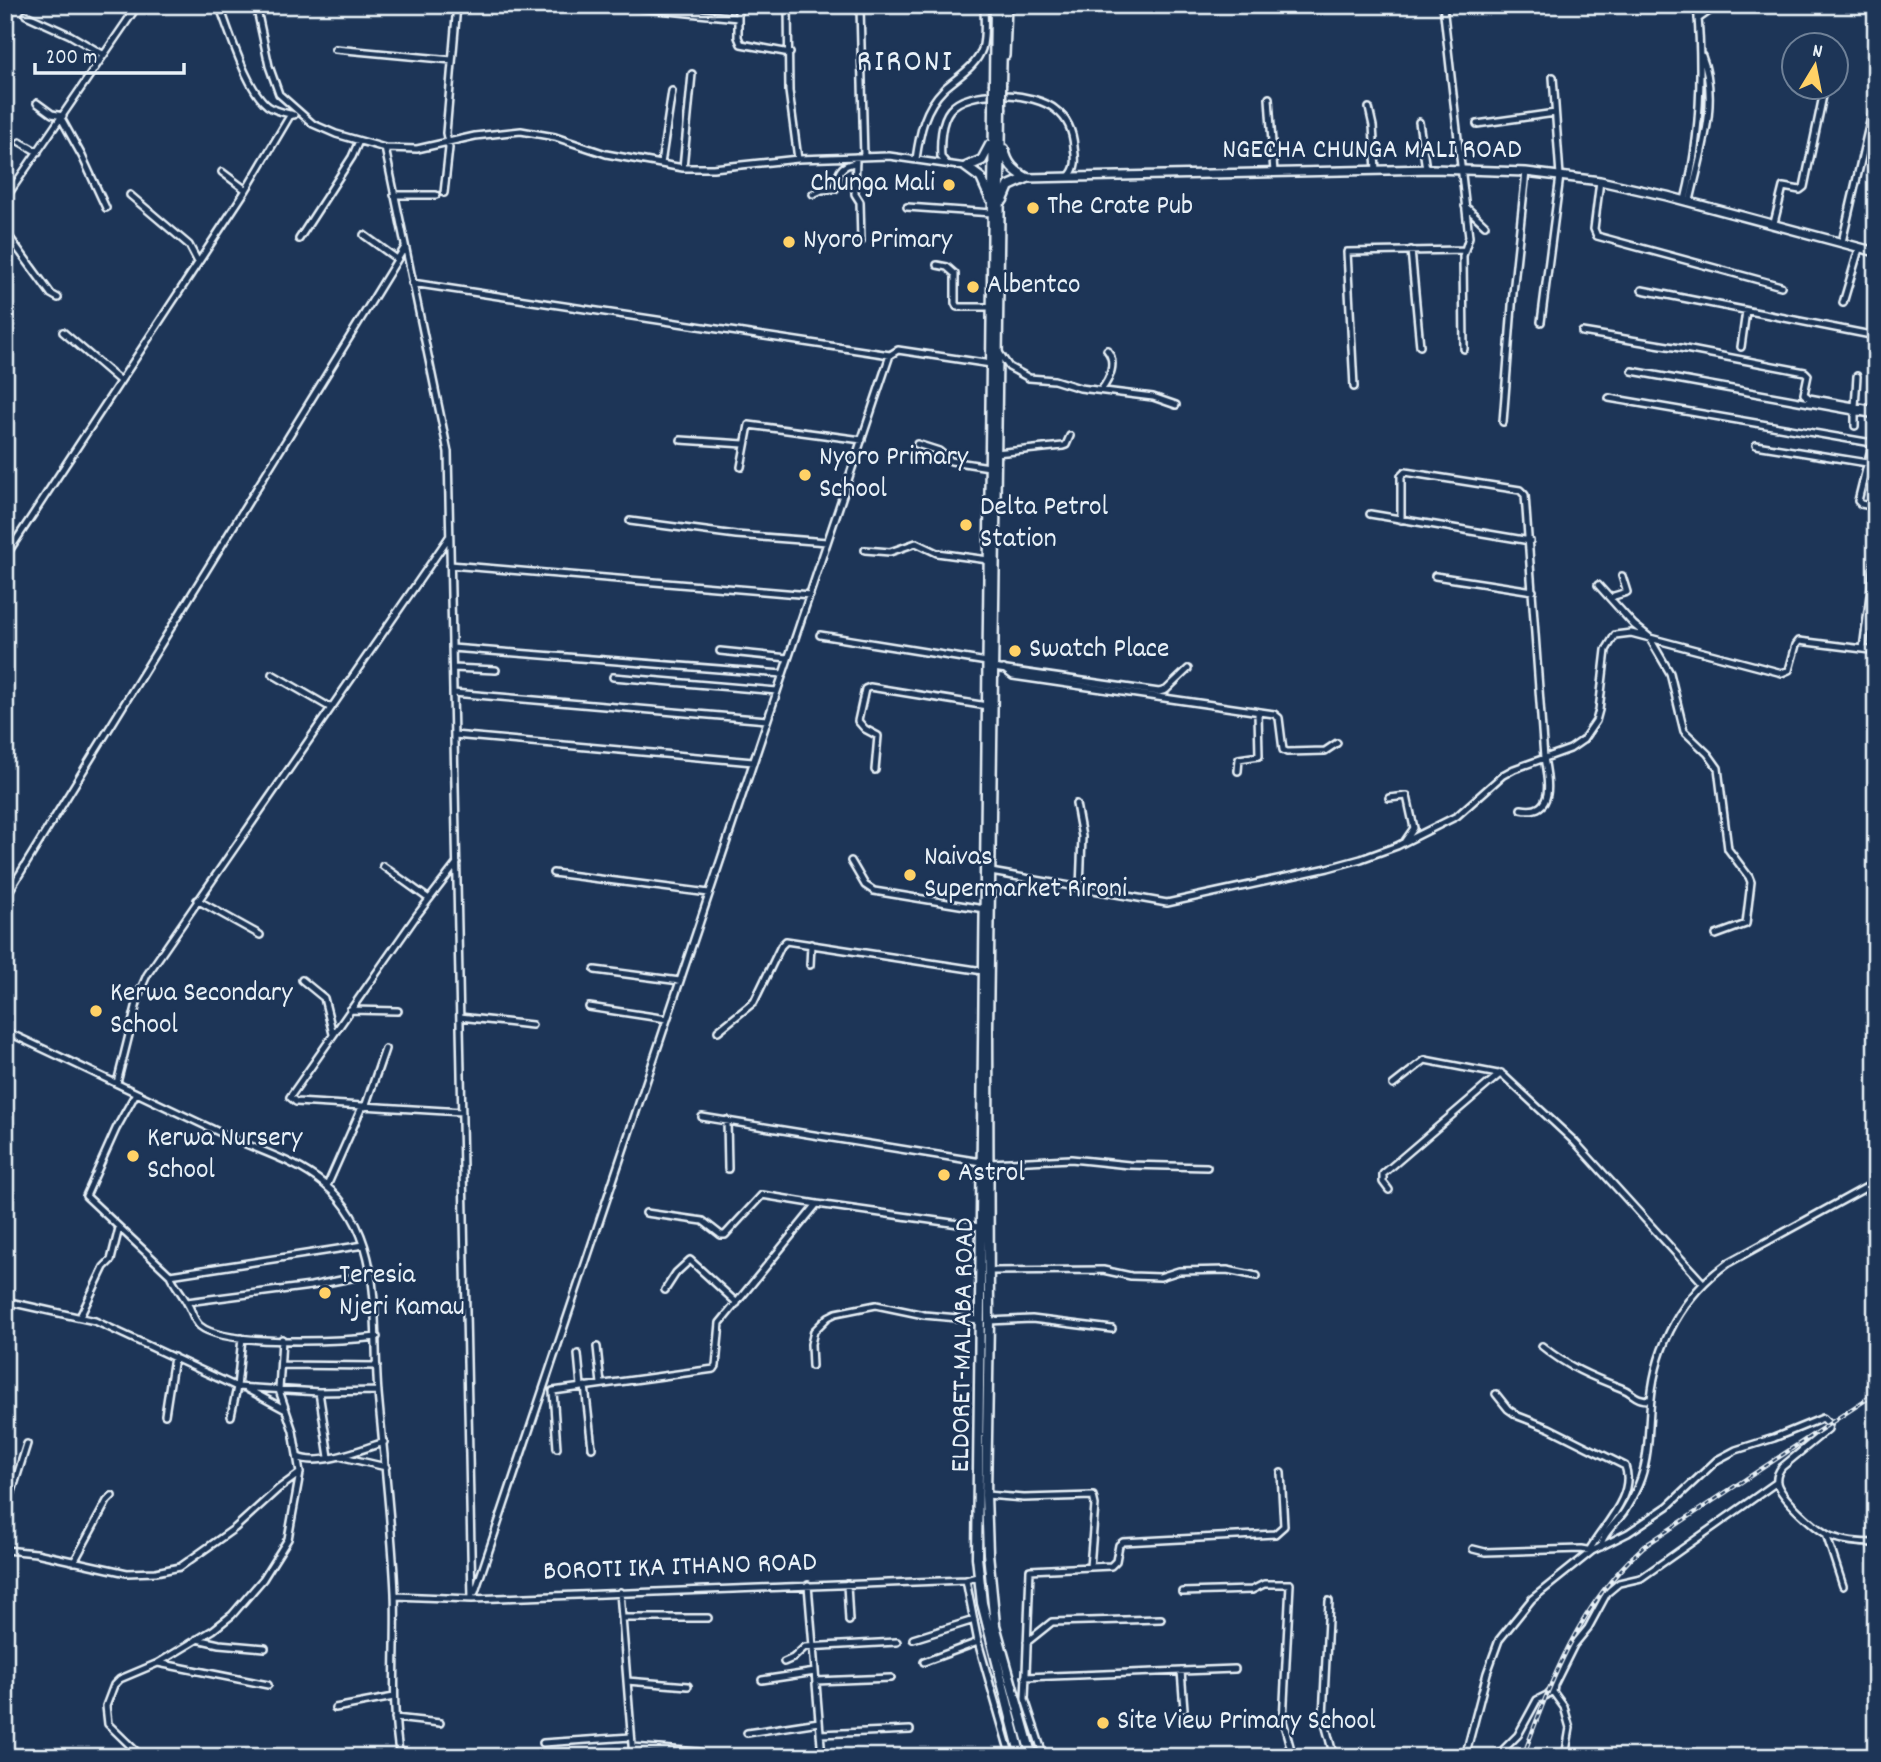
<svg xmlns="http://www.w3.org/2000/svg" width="1881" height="1762" viewBox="0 0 1881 1762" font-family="Dekko,sans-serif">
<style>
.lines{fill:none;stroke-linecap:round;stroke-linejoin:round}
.minor-casing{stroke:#e8f1f8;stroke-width:10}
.major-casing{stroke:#e8f1f8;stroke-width:12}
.highway-casing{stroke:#e8f1f8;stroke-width:13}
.minor{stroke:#1d3557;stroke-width:5}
.major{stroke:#1d3557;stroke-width:7}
.highway{stroke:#1d3557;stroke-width:8}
.rail-casing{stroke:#e8f1f8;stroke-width:4.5}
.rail{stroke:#1d3557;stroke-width:2;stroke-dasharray:5;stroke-linecap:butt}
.highway-bridge-casing{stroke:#e8f1f8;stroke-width:13;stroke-linecap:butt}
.highway-bridge{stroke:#1d3557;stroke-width:8}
.poi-dot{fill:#ffd166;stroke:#1d3557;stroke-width:2.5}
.labels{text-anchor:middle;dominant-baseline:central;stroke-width:5;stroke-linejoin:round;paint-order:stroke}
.street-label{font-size:28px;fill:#e8f1f8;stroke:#1d3557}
.poi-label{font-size:28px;fill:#e8f1f8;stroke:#1d3557;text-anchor:start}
.quarter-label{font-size:32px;letter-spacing:2px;fill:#e8f1f8;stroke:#1d3557}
</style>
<rect width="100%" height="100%" fill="#1d3557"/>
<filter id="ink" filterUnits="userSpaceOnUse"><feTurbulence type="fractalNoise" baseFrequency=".0143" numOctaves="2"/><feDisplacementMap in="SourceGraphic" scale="14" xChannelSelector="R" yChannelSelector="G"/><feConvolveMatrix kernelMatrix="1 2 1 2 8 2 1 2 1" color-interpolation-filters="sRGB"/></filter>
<g filter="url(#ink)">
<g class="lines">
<g class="minor-casing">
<path id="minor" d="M117,5L132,14
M219,5C230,32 246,89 268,106C275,111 285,113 294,115
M256,5L269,66L279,94L313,124L336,134L385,148L417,149L475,136L521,131L555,137L606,154L683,168H713L798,159L889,156L966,167
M609,5L738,18
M738,5V37L741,44L790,53
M788,5L789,91L798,159
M1443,5L1469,237L1463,256L1464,349
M789,7L854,6L860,8L864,157
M26,15L70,35L104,55
M1698,19L1718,5
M335,49L452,60
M1006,56L1008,5
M1269,98L1274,173
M37,103L52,114L63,116
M1369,108L1373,126L1376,170
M61,118L82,156L106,208
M1419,122L1426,169
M1477,124L1555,113
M20,142L38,152
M385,148L448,452L472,1599
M856,157L855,194L860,202L861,241
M916,159C920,132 924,109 944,89C957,77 976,67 982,49C986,36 984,19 984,5
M946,163L941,157C940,143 941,121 950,110C968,87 1035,92 1056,110C1068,119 1073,133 1074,147C1076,159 1077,169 1068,177
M661,164L672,91
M683,168L692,74
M222,172L246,190
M1600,181L1594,229L1597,236L1781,286
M444,193L449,148L446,133L457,5
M813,194L822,190L835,189C838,175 838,165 856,163
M130,195L189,245L198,262
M394,195H436
M5,199L138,5
M1685,200C1701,136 1703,71 1697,5
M1690,201C1700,155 1720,102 1702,56
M1465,206L1485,225
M907,207L992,213
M1774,223L1783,187L1800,190L1804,187L1824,91
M5,231L51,294L58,298
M364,235L397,259
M299,239L352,157L359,141
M1842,242L1876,96
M1411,250L1420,346
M937,265L947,267L955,274V303L957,307H991
M412,283L890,355
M1642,290L1876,336
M1843,303L1859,249
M1541,322L1560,176L1553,77
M63,332L120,381
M1582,332L1680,348L1805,372L1808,375L1804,394L1809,398L1876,410
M1741,347L1746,311
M998,351L1009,367L1029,378L1054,380L1080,388L1153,397L1176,405
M1632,371L1876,415
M1354,387L1347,252L1465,250
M1101,390C1110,379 1117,362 1107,350
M1609,398L1872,443
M1855,407L1857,376
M1503,422L1513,293L1526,172
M1855,426V411
M1876,429L1858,501L1861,504L1876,507
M681,440L744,444
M917,444L939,451L951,461L989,467
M1756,445L1867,463
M996,453L1063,446L1066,445L1070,436
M741,467L749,425L862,440
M1370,514L1530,541
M1401,520V476L1405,472L1520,490L1525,495L1544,758C1548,778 1556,816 1521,809
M630,521L736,535L827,542
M865,550L890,552L916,543L937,553L988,560
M5,557L246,190L291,114
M450,565L810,595
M1435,576L1533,591
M1598,585L1634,625L1649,637L1670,673L1684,731L1708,754L1718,768L1728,849L1749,877L1751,882L1746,924L1716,935
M1611,599L1614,596L1627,592L1622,576
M820,635L987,662
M452,648L783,674
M1863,649L1876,651
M720,651L788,658
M453,668L496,670
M993,668L1159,692L1166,690L1188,669
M1004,669L1013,676L1274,714L1279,718L1283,750L1287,752L1325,751L1337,743
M272,674L331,708
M613,677L777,691
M453,693L767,720
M454,735L753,762
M875,770L878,736L865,729L858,721L865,689L870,687L987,706
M1238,771L1239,759L1259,756L1258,712
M1389,798L1407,796L1414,828L1405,841
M1076,804L1082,837L1080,888
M851,861L865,885L874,891L984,909
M457,863L417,915L290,1097L296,1102L462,1112
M383,866L429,899
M991,872L1167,903L1328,868L1361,859L1397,846L1457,816L1503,775L1514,769L1570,749L1583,740L1596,721L1599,710L1606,650L1615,635L1631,633L1782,673L1789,670L1796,645L1799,641L1863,649L1876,549
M553,873L709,893
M5,898L405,247
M197,900L260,935
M810,965L811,944
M595,970L680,981
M302,980L324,998L333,1034
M589,1007L667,1019
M350,1010L398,1011
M460,1017L532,1025
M5,1031C79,1065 152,1101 225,1135C259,1151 295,1160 324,1184C386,1234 372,1323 378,1393C384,1459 392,1526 395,1593C397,1648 390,1703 400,1757
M718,1031L754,1002L781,946L786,941L983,971
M117,1083L140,991L147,975L449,537
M1393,1085L1425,1060L1503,1075L1575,1142L1703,1283
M136,1093L116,1129L86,1196L170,1275C175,1286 182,1293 187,1303C192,1310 193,1320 200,1326C225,1347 343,1341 377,1337
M365,1107L385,1049
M702,1117L981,1162
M727,1120L728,1169
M989,1163L1071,1159L1129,1165L1207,1167
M327,1186L362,1107
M1389,1190L1383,1182V1174L1501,1073
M646,1213L703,1221L721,1235H725L762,1195L817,1204
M989,1271L1103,1270L1131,1276L1160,1277L1179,1271L1227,1270L1257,1276
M170,1275L364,1245
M665,1290L676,1273L690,1260L737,1303
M5,1301L95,1321L237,1387L319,1392L378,1391
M187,1302L311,1286L371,1274
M80,1317L104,1267L111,1260L119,1228
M989,1321L1032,1319L1112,1329
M1542,1346C1566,1366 1592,1377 1621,1388C1635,1393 1633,1400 1651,1400
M597,1347L601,1384
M578,1354L581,1386
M281,1365L377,1366
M812,1366L811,1344L814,1331L828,1317L836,1313L876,1305L924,1315L980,1320
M585,1386L592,1448
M247,1389L286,1410
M319,1392L329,1457
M1496,1394L1508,1409L1518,1416L1549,1428L1625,1466C1636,1495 1603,1526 1590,1549
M165,1415L174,1357
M231,1416L237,1387L242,1338
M557,1448L553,1391L714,1369L716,1366L720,1323L817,1204L980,1227
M298,1457C318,1467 363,1449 384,1442
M343,1457L386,1467
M986,1495L1024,1498L1093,1496L1095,1505L1090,1567
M5,1514L27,1444
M1826,1534L1843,1586
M1601,1547C1601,1535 1617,1522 1624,1512C1630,1502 1637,1490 1641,1478C1650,1452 1648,1425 1651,1399C1656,1344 1683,1295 1728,1263L1876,1182
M1473,1549L1485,1552L1581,1549L1592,1551
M5,1550L36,1553L127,1573L156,1572L180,1567L235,1528L278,1489L300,1473
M74,1562L107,1501L112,1496
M966,1580L978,1642L1011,1757
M847,1584L849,1621
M808,1585L822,1757
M475,1592L890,355L898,350L991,364
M620,1592L633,1757
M1182,1592L1252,1590L1264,1584H1290L1283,1721L1293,1757
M395,1596L472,1599L966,1580L977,1577
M1329,1601L1323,1716L1334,1757
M622,1618H708
M197,1639L219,1644L265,1648
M913,1639L974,1620
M1027,1642L1052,1622L1161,1619
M784,1662L793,1658L805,1647L897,1642
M924,1662L978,1642
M158,1663L268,1685
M1181,1671L1184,1709
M1025,1677L1235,1669
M762,1680L815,1672
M627,1681L688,1686
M816,1681L891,1678
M335,1708L394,1697
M395,1718L440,1723
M747,1733L819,1722
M820,1734L910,1730
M543,1743L631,1737
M632,1747L700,1752
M399,1752L440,1757
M142,1757L108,1724L106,1706L114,1685L120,1679L158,1663L213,1630L232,1615L263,1579L288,1539L300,1473L293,1431L279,1390L282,1339
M1044,1757L1025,1699L1030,1570L1111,1566L1116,1561L1119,1545L1123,1542L1275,1534L1284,1526L1281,1473
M1465,1757L1487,1673L1499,1640L1532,1599L1592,1551L1628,1533L1668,1506L1717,1460L1736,1450L1774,1438L1823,1418L1829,1424L1828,1429L1782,1467C1778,1472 1776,1477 1777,1483C1781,1498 1818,1531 1832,1537C1846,1542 1861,1543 1876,1543
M1496,1757L1518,1735L1537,1700L1547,1695L1553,1689
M1565,1757L1570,1728L1564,1707L1553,1692L1554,1685L1574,1645L1588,1628L1607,1593L1619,1583L1641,1578L1777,1482"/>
</g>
<g class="major-casing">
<path id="major" d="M1027,178L1433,169L1526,172L1600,181L1667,196L1876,252"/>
</g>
<g class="highway-casing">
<path id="highway" d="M994,83L995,5
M1001,84L1003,5
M994,110L977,1557L982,1603L1021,1757
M1001,110L988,1028L989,1321L986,1495L988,1553L995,1625L1032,1757
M1004,149C1007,164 1014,171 1027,178
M966,167L982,160L990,145
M966,167L981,178L990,198
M1003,200L1009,186L1027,178"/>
</g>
<use href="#minor" class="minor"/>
<use href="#major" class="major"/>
<use href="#highway" class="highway"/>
<g class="rail-casing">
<path id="rail" d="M1523,1757C1552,1678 1579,1605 1643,1547L1876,1393"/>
</g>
<use href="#rail" class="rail"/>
<g class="highway-bridge-casing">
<path id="highway-bridge" d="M994,110V83
M1001,110V84"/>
</g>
<use href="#highway-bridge" class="highway-bridge"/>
</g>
</g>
<g class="poi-dot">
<circle cx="949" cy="185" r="7"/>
<circle cx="1033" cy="208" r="7"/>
<circle cx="789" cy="242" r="7"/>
<circle cx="973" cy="287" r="7"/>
<circle cx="805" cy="475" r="7"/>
<circle cx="966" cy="525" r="7"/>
<circle cx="1015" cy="651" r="7"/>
<circle cx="910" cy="875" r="7"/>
<circle cx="96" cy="1011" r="7"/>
<circle cx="133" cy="1156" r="7"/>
<circle cx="944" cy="1175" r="7"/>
<circle cx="325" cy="1293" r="7"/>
<circle cx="1103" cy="1723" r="7"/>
</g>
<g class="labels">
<g class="street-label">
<text x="1372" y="152">NGECHA CHUNGA MALI ROAD</text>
<text transform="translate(965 1345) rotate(-89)">ELDORET-MALABA ROAD</text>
<text transform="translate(680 1569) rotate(-2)">BOROTI IKA ITHANO ROAD</text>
</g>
<g class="poi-label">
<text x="935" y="185" text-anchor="end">Chunga Mali</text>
<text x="1047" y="208">The Crate Pub</text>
<text x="803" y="242">Nyoro Primary</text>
<text x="987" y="287">Albentco</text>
<text x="819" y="459">Nyoro Primary<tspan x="819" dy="32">School</tspan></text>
<text x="980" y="509">Delta Petrol<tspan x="980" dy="32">Station</tspan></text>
<text x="1029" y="651">Swatch Place</text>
<text x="924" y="859">Naivas<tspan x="924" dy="32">Supermarket Rironi</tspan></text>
<text x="110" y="995">Kerwa Secondary<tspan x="110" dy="32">School</tspan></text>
<text x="147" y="1140">Kerwa Nursery<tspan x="147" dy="32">School</tspan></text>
<text x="958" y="1175">Astrol</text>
<text x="339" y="1277">Teresia<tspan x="339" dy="32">Njeri Kamau</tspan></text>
<text x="1117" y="1723">Site View Primary School</text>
</g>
<g class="quarter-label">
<text x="905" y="64">RIRONI</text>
</g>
</g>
<rect width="1881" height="1762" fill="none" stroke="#1d3557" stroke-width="28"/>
<rect x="14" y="14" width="1853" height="1734" fill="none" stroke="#e8f1f8" stroke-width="2.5" filter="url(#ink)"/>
<g transform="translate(1815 66) rotate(10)"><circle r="33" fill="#1d3557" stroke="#6e8097" stroke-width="2"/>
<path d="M0-5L12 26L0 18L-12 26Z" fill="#ffd166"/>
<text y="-10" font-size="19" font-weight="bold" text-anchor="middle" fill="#e8f1f8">N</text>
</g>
<path d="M35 63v10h149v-10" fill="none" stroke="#e8f1f8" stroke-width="3.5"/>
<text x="46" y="63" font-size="21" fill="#e8f1f8" stroke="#1d3557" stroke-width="5" paint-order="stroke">200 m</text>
</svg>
